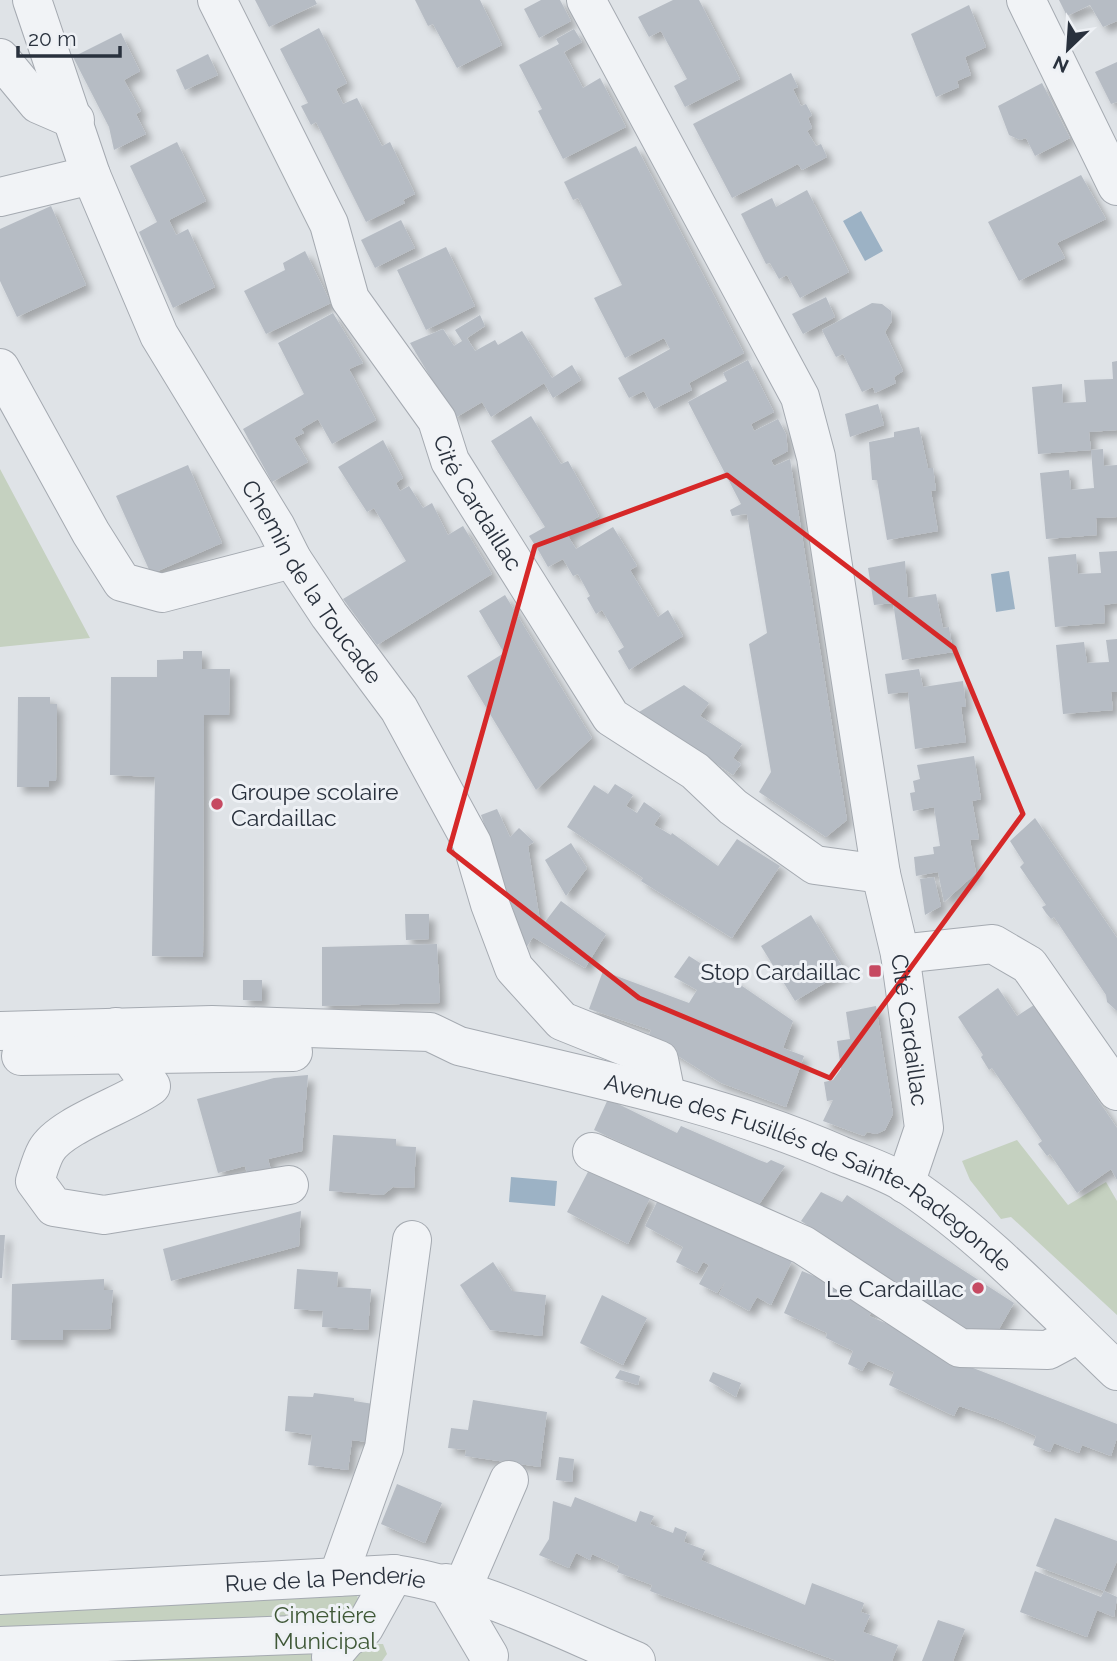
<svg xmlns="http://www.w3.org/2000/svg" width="1117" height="1661" viewBox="0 0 1117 1661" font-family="Raleway,sans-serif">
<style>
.green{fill:#c5d1c0}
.water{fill:#9cb2c5}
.building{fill:#b6bcc4;filter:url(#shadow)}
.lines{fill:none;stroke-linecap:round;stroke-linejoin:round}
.minor-casing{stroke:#a5aab1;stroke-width:40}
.minor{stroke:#f1f3f6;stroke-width:38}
.marked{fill:none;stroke:#d62828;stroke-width:5;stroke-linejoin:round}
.poi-dot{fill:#c64a62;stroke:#eef1f5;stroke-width:2.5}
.labels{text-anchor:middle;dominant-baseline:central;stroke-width:6;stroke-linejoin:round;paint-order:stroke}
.street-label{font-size:23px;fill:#29313d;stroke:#eef1f5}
.poi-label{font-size:23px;fill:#29313d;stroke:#eef1f5;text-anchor:end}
.park-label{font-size:23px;fill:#3f5837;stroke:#eef1f5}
</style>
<defs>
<filter id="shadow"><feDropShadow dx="6" dy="6" stdDeviation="3.5" flood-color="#0004"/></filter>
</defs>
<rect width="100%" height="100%" fill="#dfe3e7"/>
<path class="green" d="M0,469L90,638L0,647Z
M1017,1140L1068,1205L1106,1182L1117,1201V1315L1011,1217L1001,1219L970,1180L962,1161Z
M356,1592L369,1636L375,1644H383L387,1654L382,1661H0V1614Z"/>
<path class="water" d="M861,211L883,251L865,261L843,221Z
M1009,571L1015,609L996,612L991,574Z
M511,1177L557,1181L555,1206L509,1202Z"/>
<path class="building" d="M255,0H315L317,4L269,27Z
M415,0H480L502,45L457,68L433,24L428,26Z
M541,0H560L571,21L539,38L524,9Z
M673,0H699L740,79L685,107L674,86L687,79L661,31L649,37L638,17Z
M1059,0H1117V21L1103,27L1090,5L1067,16Z
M969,5L986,47L965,57L971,75L957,81L959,87L936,97L911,34Z
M319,28L347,83L336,89L343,104L357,98L382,146L390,142L415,194L403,200L405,203L366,222L316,122L311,125L301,106L308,103L280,49Z
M574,29L582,42L564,52L583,88L600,78L626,127L563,159L538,111L542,109L519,65L559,44L556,39Z
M121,33L140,71L124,80L141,111L136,114L146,134L114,150L109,127L73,57Z
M208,54L218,75L185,90L176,70Z
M1117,62V102L1111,104L1095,72Z
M791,73L798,87L793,89L801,106L806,104L812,115L808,118L812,128L807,131L816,146L821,144L827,157L802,170L798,164L732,198L693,124Z
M1042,83L1070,138L1035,156L1026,138L1020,140L1009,135L998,106Z
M177,142L206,201L169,220L176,235L188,229L215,287L173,308L139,232L157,222L130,166Z
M636,146L744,353L689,383L692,390L654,409L644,391L629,398L618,378L670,349L664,338L625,358L594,298L622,285L578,198L573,200L564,182Z
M1081,175L1106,219L1057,243L1065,258L1019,281L988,222Z
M807,190L849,272L800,298L787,275L779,279L770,263L766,264L741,214L772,198L776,207Z
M51,206L86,285L17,317L0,281V229Z
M401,220L415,248L375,268L361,240Z
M446,247L475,306L426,330L397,270Z
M305,251L331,303L266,334L244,291L285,270L283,263Z
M826,297L835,317L803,334L792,314Z
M872,303L882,304L891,311L892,321L885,332L903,371L894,377L896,383L875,393L873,387L862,392L843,354L836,357L822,330Z
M333,313L363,363L349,369L376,420L332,444L318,419L301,429L304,433L294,438L308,462L272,482L243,429L304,394L278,343Z
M480,315L485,326L467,338L475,351L495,340L498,345L522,331L552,378L572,365L581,380L553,398L544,383L491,417L482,402L455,418L410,343L443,329L454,346L462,341L455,330Z
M748,360L774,412L751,424L754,431L778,419L786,434L788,451L771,460L774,466L790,459L847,820L826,837L759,792L771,772L749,644L767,633L747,514L732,516L730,510L741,504L688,402L727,381L723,373Z
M1117,361V430L1089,432L1091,450L1038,454L1032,387L1062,384L1063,403L1086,402L1084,380L1113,379L1112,362Z
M878,404L884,425L850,437L845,414Z
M531,416L561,464L568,461L599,516L568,536L576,549L613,527L637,566L630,570L658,617L668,610L683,636L629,670L618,651L624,647L602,610L596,614L587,598L590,596L578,574L573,576L563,559L548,567L540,553L529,536L545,527L491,441Z
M919,427L928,468H933L936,490L931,491L938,531L887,540L877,480H872L869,442L894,437V432Z
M383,440L403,478L396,483L400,491L409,486L423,508L432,503L448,535L463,526L492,574L377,645L343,599L406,561L374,508L367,512L338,467Z
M1103,449L1104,466L1117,465V517L1096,518L1097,535L1046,539L1040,473L1069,470L1071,490L1094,488L1091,450Z
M188,465L222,543L151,574L116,496Z
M1117,551V603L1104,605L1105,623L1055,627L1048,557L1076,554L1078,574L1101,573L1099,552Z
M905,561L908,598L936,594L943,628L949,627L953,652L902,660L893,603L874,605L868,568Z
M505,595L592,738L536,790L467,676L504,653L479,611Z
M1117,639V692H1111L1113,710L1063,714L1056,645L1084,642L1087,663L1109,662L1106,640Z
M183,651H202V669H230L229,715H204L203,957L152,956L155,777L110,775L111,677H157V660L183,659Z
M919,669L923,687L963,681L966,707H961L966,742L915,749L908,692L888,694L885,674Z
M684,685L709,703L700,716L742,744L733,758L741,764L733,775L639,712Z
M18,697H50V704H57L56,781H49V787H17Z
M974,756L981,799L972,801L979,839L970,840L976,873L944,902L938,872L916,876L914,857L934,854L933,847L940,846L934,807L913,811L910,793L915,792L913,781L920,779L917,765Z
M615,784L633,795L626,806L637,813L644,802L661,814L654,825L671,835L672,833L718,866L737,839L780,866L732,938L641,881L643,878L567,827L594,785L608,794Z
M497,809L510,837L519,828L534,842L528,846L541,927L561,901L606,934L585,968L533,937L526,948L481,815Z
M1035,818L1117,938V1011L1107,1002L1106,995L1054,917L1051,919L1046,913L1042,907L1046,905L1020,867L1024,863L1010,841Z
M571,843L587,868L566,896L545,860Z
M934,877L941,906L925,915L920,879Z
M405,914H429V939L406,940Z
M811,915L845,971L795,1001L761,946Z
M437,944L440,1003L322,1006V947Z
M689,956L711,970L713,966L793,1021L783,1048L804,1056L786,1107L721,1083L648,1037L651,1030L589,1009L603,971L689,1003L697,990L674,977Z
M243,980H262V1001L243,1000Z
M998,988L1017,1016L1034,1005L1117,1128V1180L1111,1169L1077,1193L1050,1154L1047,1156L1038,1144L1042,1141L992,1068L989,1070L981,1057L983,1055L958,1017Z
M876,1006L893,1114L885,1130L876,1134L867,1132L864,1136L823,1121L833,1100L827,1101L824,1082L833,1080L841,1069L837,1041L850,1039L846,1012Z
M308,1075L302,1151L268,1159L271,1170L248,1177L245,1166L218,1173L197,1099L274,1078Z
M608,1099L677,1133L681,1126L759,1160L767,1163L771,1160L785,1166L758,1206L594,1130Z
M333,1135L396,1139V1146L416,1147L414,1188L393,1187L383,1195L329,1191Z
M590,1168L650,1198L628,1244L567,1212Z
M821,1192L842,1202L847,1195L853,1199L1014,1303L995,1336L971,1334L801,1221Z
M660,1196L792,1261L771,1305L757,1297L749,1311L719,1294L726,1281L717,1293L699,1284L709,1265L703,1262L697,1273L676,1262L683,1247L645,1226Z
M301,1211L299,1246L171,1281L163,1249Z
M0,1235H5L2,1278H0Z
M493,1262L512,1291L546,1295L542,1336L490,1330L460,1285Z
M297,1269L338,1272L337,1287L371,1289L368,1330L322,1327L323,1311L294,1309Z
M802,1271L845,1289L843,1295L874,1308L869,1316L909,1333L955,1361L1117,1424V1438L1111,1456L1082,1445L1079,1453L1054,1443L1050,1452L1033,1445L1036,1436L997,1419L959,1406L954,1416L889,1385L894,1372L868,1361L862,1371L848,1364L853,1351L826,1338L827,1333L784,1313Z
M104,1279V1290H113L110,1329L63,1330V1340H11L12,1284Z
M602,1295L647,1318L623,1365L580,1343Z
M620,1370L640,1376L638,1385L615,1378Z
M713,1372L741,1383L736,1397L709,1381Z
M314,1393L354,1398V1401L380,1405L375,1443L352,1440L348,1470L308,1465L312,1435L285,1431L288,1396L313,1397Z
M473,1400L547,1412L540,1467L465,1456L466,1450L448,1448L451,1428L468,1430Z
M559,1457L574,1459L572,1482L556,1480Z
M397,1484L442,1503L425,1543L381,1524Z
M575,1497L636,1522L640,1511L654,1516L650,1524L673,1533L675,1527L687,1532L684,1542L705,1550L701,1560L805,1605L812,1583L864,1603L861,1612L870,1615L863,1632L898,1645L892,1661H837L650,1591L652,1585L617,1572L619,1566L592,1554L590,1560L576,1553L569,1568L539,1555L549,1539L553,1501L571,1507Z
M1055,1518L1117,1541V1561L1104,1591L1036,1566Z
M1035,1571L1101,1597L1104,1591L1117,1597L1114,1617L1097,1610L1087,1637L1020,1612Z
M938,1620L965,1629L953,1661H922Z"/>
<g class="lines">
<g class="minor-casing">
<g id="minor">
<path id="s1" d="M32,0L91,175L159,335L276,527L292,559L329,615L399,709L472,843L490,904L514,968L562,1021L659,1060L666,1095"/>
<path id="s2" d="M217,0L329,224L350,299L437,420L450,461L611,717L695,771L733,807L815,865L881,874"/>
<path id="s3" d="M586,0L800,397L816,457L881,874L900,954L920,1097L924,1128L905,1184"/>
<path d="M1026,0L1117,186"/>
<path d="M0,58L38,104L75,120"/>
<path d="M0,197L91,175"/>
<path d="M0,368L91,533L122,582L162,593L292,559"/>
<path d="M900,954L993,944L1029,965L1117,1091"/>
<path d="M116,1027L129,1055L151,1086C127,1104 60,1125 46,1151C41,1160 38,1172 35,1181L54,1207L104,1215L289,1185"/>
<path id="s4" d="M0,1031L212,1025L430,1032L459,1046C587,1077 719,1102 840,1155C862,1164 888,1172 908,1185C985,1237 1050,1307 1117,1371"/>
<path d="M21,1056L293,1052"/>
<path d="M592,1152L803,1245L960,1348L1048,1350L1078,1334"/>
<path d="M338,1577L384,1448L412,1240"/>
<path d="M446,1583L489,1656"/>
<path d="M462,1589L509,1480"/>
<path id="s5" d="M0,1595L394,1574C479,1587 557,1628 636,1661"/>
<path d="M0,1646L322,1634L347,1638"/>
<path d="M331,1657L347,1638L364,1628L394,1574"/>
</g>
</g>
<use href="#minor" class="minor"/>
</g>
<path class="marked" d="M727,475L954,648L1023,814L830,1078L639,998L449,850L535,546Z"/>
<g class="poi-dot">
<circle cx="217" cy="804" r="7"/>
<rect x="868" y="964" width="14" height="14" rx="3.5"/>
<circle cx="978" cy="1288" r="7"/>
</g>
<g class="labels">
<g class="street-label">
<text stroke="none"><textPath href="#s2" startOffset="570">Cité Cardaillac</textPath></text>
<text stroke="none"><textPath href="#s1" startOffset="649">Chemin de la Toucade</textPath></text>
<text stroke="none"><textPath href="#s3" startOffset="1094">Cité Cardaillac</textPath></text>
<text stroke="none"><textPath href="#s4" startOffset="838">Avenue des Fusillés de Sainte-Radegonde</textPath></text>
<text stroke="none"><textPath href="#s5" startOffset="326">Rue de la Penderie</textPath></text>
</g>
<g class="poi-label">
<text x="231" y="791" text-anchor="start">Groupe scolaire<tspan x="231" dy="26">Cardaillac</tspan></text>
<text x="861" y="971">Stop Cardaillac</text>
<text x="964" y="1288">Le Cardaillac</text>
</g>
<g class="park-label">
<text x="325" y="1614">Cimetière<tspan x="325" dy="26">Municipal</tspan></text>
</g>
</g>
<g transform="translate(1068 49) rotate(205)" stroke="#eef1f5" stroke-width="5" paint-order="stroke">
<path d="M0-5L12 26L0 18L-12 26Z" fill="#29313d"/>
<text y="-10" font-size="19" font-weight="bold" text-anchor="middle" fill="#29313d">N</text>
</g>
<path d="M18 46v10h102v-10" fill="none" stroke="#29313d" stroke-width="3.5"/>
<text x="28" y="46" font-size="21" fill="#29313d" stroke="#eef1f5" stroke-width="5" paint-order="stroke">20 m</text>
</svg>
